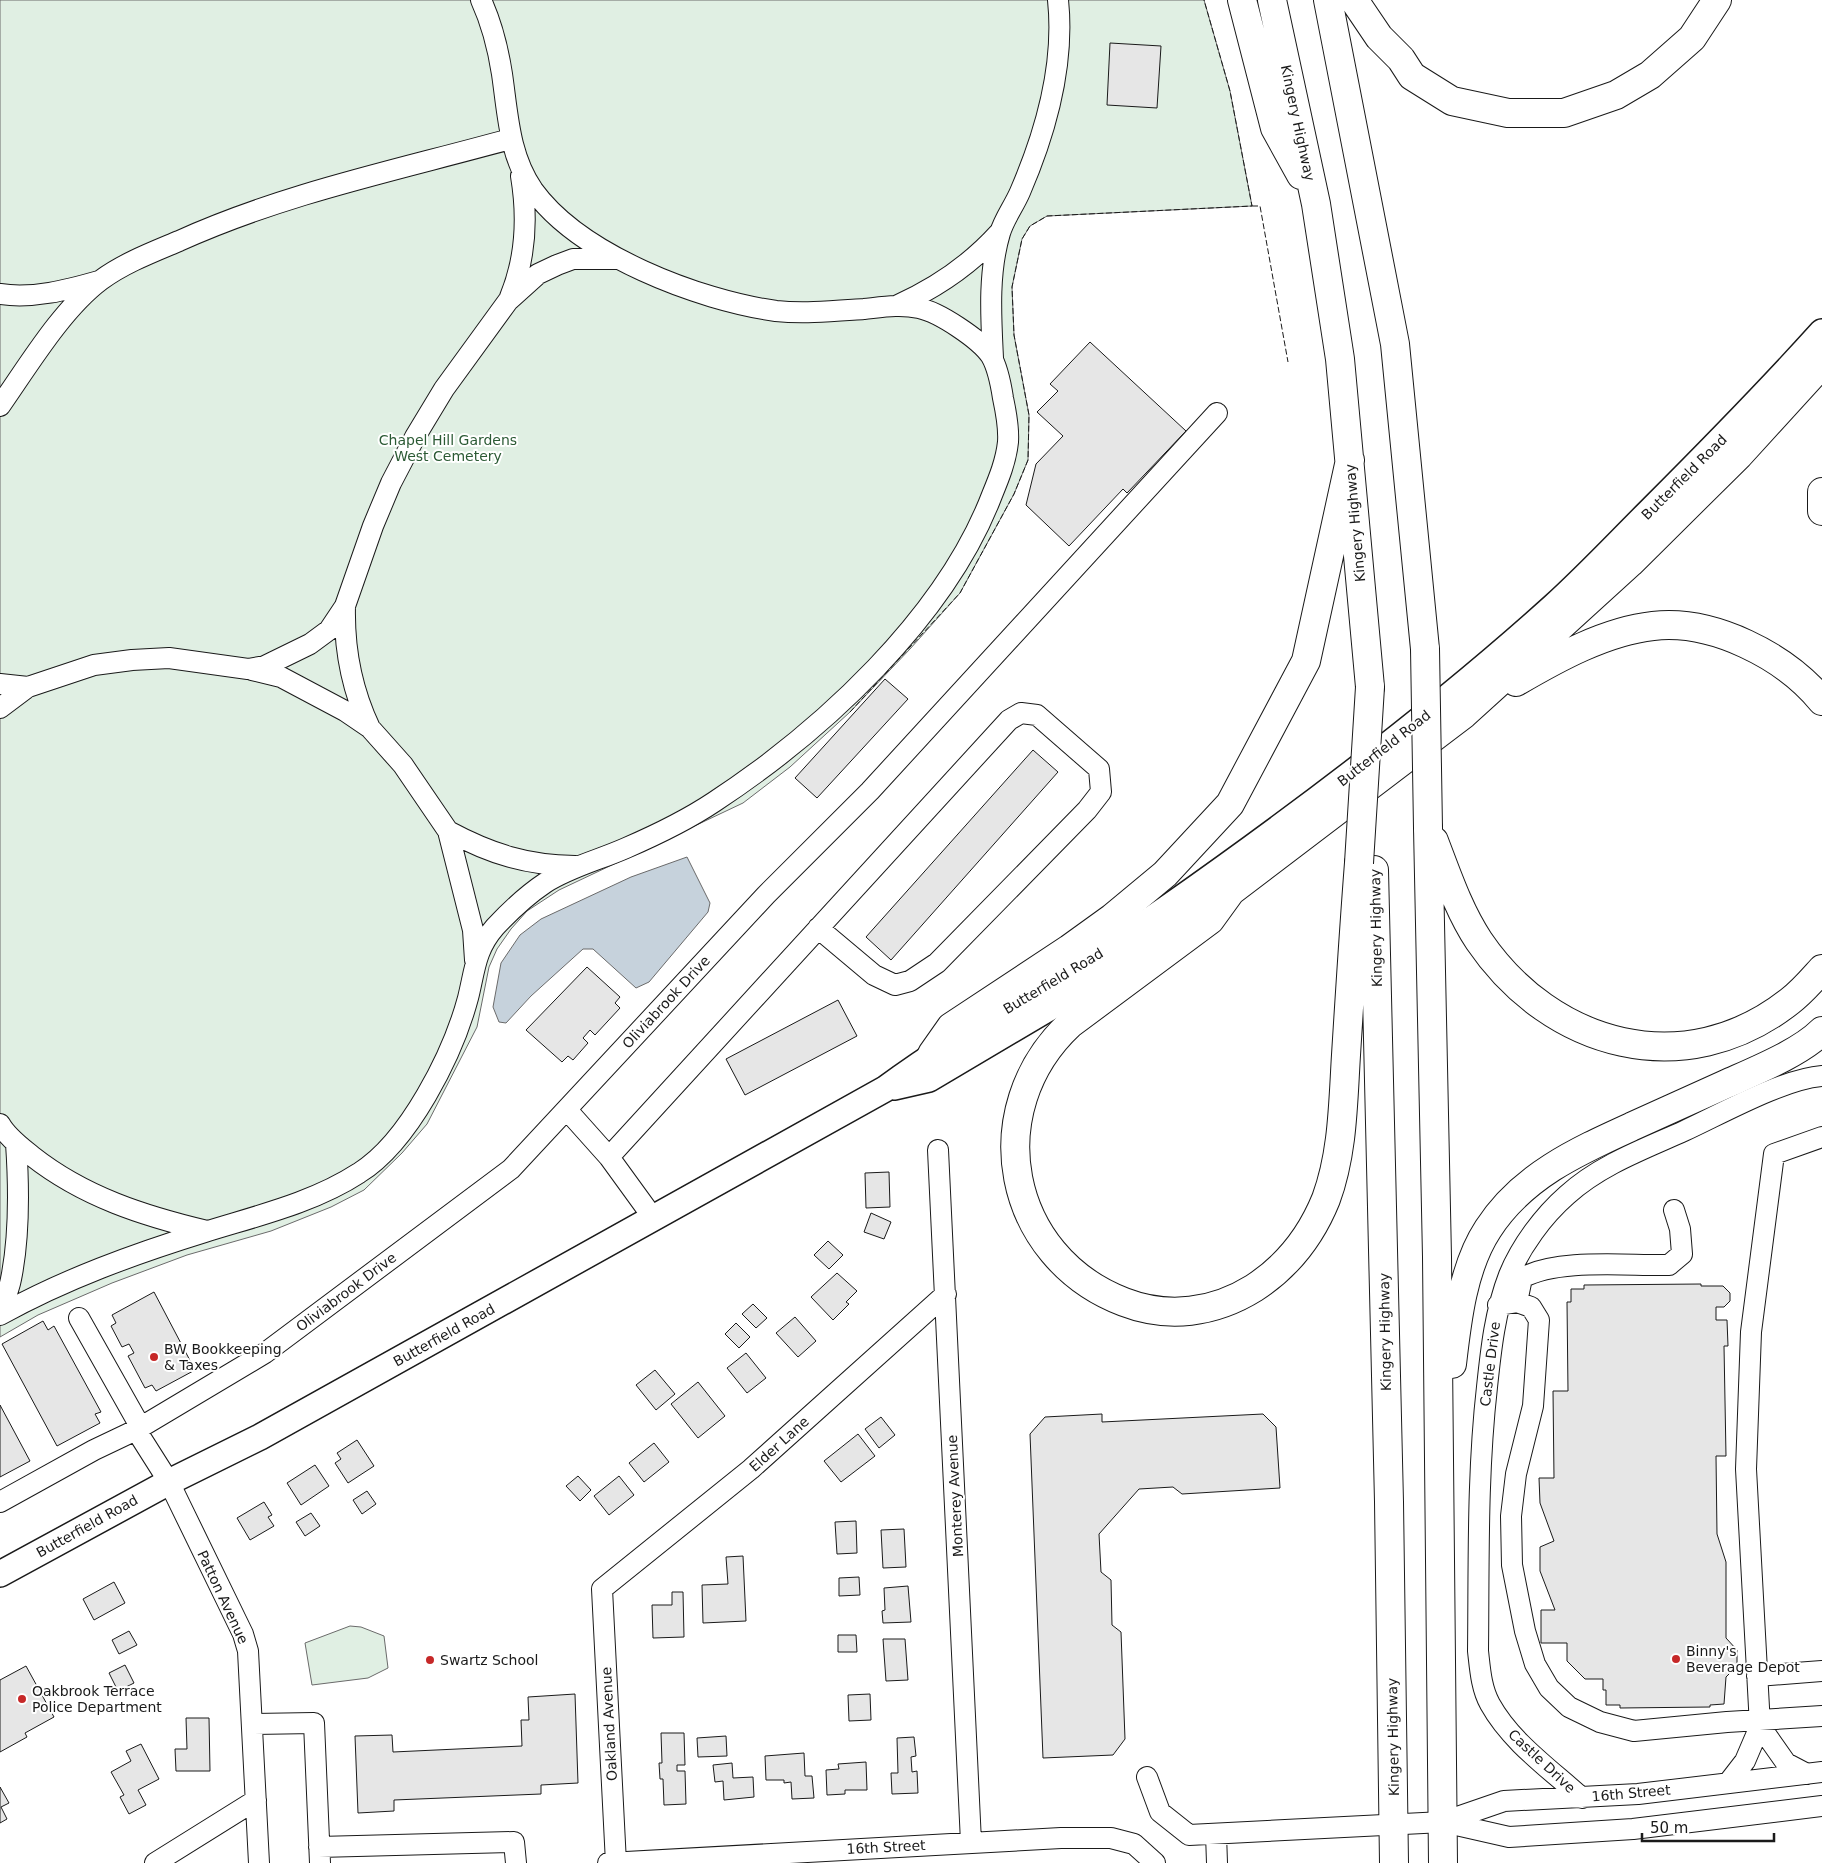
<svg xmlns="http://www.w3.org/2000/svg" width="1822" height="1863" viewBox="0 0 1822 1863" font-family="'DejaVu Sans',sans-serif">
<style>
.green{fill:#e0efe3;stroke:#6a6a6a}
.water{fill:#c6d2dc;stroke:#6a6a6a}
.building{fill:#e6e6e6;stroke:#1a1a1a}
.lines{fill:none;stroke-linecap:round;stroke-linejoin:round}
.minor-casing{stroke:#1a1a1a;stroke-width:22}
.major-casing{stroke:#1a1a1a;stroke-width:28}
.highway-casing{stroke:#1a1a1a;stroke-width:30}
.minor{stroke:#fff;stroke-width:20}
.major{stroke:#fff;stroke-width:25}
.highway{stroke:#fff;stroke-width:28}
.highway-bridge-casing{stroke:#1a1a1a;stroke-width:30;stroke-linecap:butt}
.highway-bridge{stroke:#fff;stroke-width:28}
.fence{stroke:#1a1a1a;stroke-width:1;stroke-dasharray:6 2.5;stroke-linecap:butt}
.poi-dot{fill:#c62828;stroke:#fff;stroke-width:2}
.labels{text-anchor:middle;dominant-baseline:central;stroke-width:4;stroke-linejoin:round;paint-order:stroke}
.street-label{font-size:14px;fill:#1a1a1a;stroke:#fff}
.park-label{font-size:14px;fill:#2b5a34;stroke:#fff}
.poi-label{font-size:14px;fill:#1a1a1a;stroke:#fff;text-anchor:start}
</style>
<rect width="100%" height="100%" fill="#fff"/>
<path class="green" d="M0,0H1204L1230,91L1252,206L1047,216L1030,226L1022,239L1012,287L1014,335L1029,415L1028,460L1014,494L960,593L910,649L850,712L790,767L743,803L559,890L527,911L511,929L497,949L489,967L477,1027L427,1124L402,1153L364,1190L331,1207L271,1231L187,1255L112,1283L38,1315L0,1337Z
M350,1626L361,1627L384,1636L388,1668L368,1678L312,1685L305,1643Z"/>
<path class="water" d="M687,857L710,903L708,912L649,982L636,988L593,949H583L531,996L506,1023L499,1022L493,1007L501,963L520,935L541,919L631,877Z"/>
<path class="building" d="M1110,43L1161,46L1157,108L1107,105Z
M1090,342L1186,431L1127,493L1123,489L1069,546L1026,505L1036,464L1063,436L1037,412L1058,391L1050,384Z
M885,679L908,699L817,798L795,778Z
M1033,750L1058,772L891,960L866,937Z
M587,967L620,997L615,1003L620,1008L595,1035L590,1030L583,1038L588,1043L573,1060L568,1056L562,1062L526,1030Z
M838,1000L857,1036L745,1095L726,1059Z
M889,1172L890,1207L866,1208L865,1173Z
M871,1213L891,1222L884,1239L864,1232Z
M828,1241L843,1255L829,1269L814,1255Z
M837,1273L857,1291L846,1302L849,1304L833,1320L811,1297Z
M1701,1284V1286H1723L1730,1293V1301L1724,1307H1716V1320H1727L1728,1346H1724L1726,1456H1716L1717,1534L1726,1562V1638L1737,1650V1666L1726,1677L1724,1704L1710,1705V1707L1620,1708V1705H1606V1690H1603V1679H1585L1567,1661V1643H1541V1610H1555L1540,1571V1547L1554,1541L1540,1503L1539,1478H1554L1553,1391H1568L1567,1302H1571V1289H1584V1285Z
M154,1292L195,1370L156,1391L152,1385L145,1388L128,1356L134,1353L129,1344L122,1347L111,1326L116,1323L112,1315Z
M753,1304L767,1318L756,1328L742,1314Z
M795,1317L816,1341L798,1357L776,1333Z
M43,1321L48,1330L54,1326L101,1412L95,1414L100,1423L57,1446L2,1344Z
M736,1323L750,1337L739,1348L725,1334Z
M746,1353L766,1378L747,1393L727,1368Z
M655,1370L675,1394L656,1410L636,1385Z
M698,1382L725,1416L698,1438L671,1404Z
M0,1405L30,1461L0,1477Z
M1102,1414V1422L1263,1414L1276,1427L1280,1488L1182,1494L1173,1487L1139,1489L1099,1534L1101,1572L1111,1580L1112,1625L1121,1632L1125,1739L1113,1755L1043,1758L1030,1434L1045,1417Z
M881,1417L895,1435L879,1448L865,1429Z
M858,1434L875,1456L841,1482L824,1461Z
M357,1440L374,1466L348,1483L335,1463L341,1459L337,1453Z
M654,1443L669,1462L644,1482L629,1463Z
M315,1465L329,1486L301,1505L287,1483Z
M578,1476L591,1490L580,1501L566,1486Z
M619,1476L634,1495L609,1515L594,1496Z
M367,1491L376,1504L362,1514L353,1500Z
M264,1502L272,1515L268,1517L274,1526L250,1540L237,1518Z
M311,1513L320,1526L305,1536L296,1522Z
M856,1521L857,1553L837,1554L835,1522Z
M904,1529L906,1567L883,1568L881,1530Z
M743,1556L746,1621L703,1623L702,1585L728,1584L726,1557Z
M859,1577L860,1595L839,1596V1578Z
M114,1582L125,1603L94,1620L83,1599Z
M908,1586L911,1622L883,1623L882,1611L885,1610L884,1588Z
M672,1592H683L684,1637L653,1638L652,1605H672Z
M129,1631L137,1645L119,1654L112,1640Z
M838,1635H856L857,1652H838Z
M883,1639H905L908,1680L886,1681Z
M125,1665L134,1683L118,1691L109,1673Z
M26,1666L54,1717L25,1733L27,1737L0,1752V1680Z
M575,1694L578,1783L541,1785V1794L394,1800V1811L358,1813L355,1736L392,1735L393,1752L522,1746L521,1720H529L528,1697Z
M870,1694L871,1720L849,1721L848,1695Z
M186,1718H209L210,1771H176L175,1749H187Z
M661,1733H684L685,1765H677V1771H685L686,1804L664,1805L663,1779H660L659,1763H662Z
M726,1736L727,1756L698,1757L697,1738Z
M914,1737L916,1756L911,1757L912,1772L917,1771L918,1793L892,1794L891,1773H898L897,1738Z
M141,1744L159,1779L138,1790L146,1805L129,1814L120,1797L124,1795L111,1772L131,1761L126,1751Z
M804,1753L805,1776H812L814,1798L792,1799L791,1782L784,1783V1780H766L765,1756Z
M866,1762L867,1790H845V1794L827,1795L826,1770L839,1769L838,1764Z
M732,1763L733,1778L753,1777L754,1797L724,1800L723,1781L715,1782L713,1765Z
M0,1787L9,1803L1,1807L7,1819L0,1823Z"/>
<g class="lines">
<g class="minor-casing">
<path id="minor" d="M0,294C33,299 67,290 99,281
M510,297C526,258 528,218 521,176
M898,305C938,287 970,265 999,233
M993,358C991,317 988,273 1000,233C1004,219 1014,206 1020,192C1046,132 1065,66 1058,0
M0,406C28,366 62,309 101,280C124,263 153,252 179,241C285,193 398,170 510,139
M345,606C344,647 352,690 370,728
M252,670L281,677L345,711L370,728L403,765L448,831L473,930L475,960
M0,684L28,687L94,665L132,660L169,658L248,669L265,666L310,644L329,630L345,606L373,526L391,483L415,437L444,389L508,301L538,274L557,265L573,259H615
M0,708L28,687
M448,831C491,854 526,865 575,866
M567,1110L609,1157L654,1219
M0,1124C7,1137 21,1147 32,1156C84,1197 144,1216 207,1231
M938,1150L971,1842
M609,1157L1009,720L1021,713L1037,715L1099,769L1101,792L1087,810L937,963L910,981L895,985L874,975L818,928
M1517,1302L1522,1278C1558,1258 1627,1266 1669,1265L1682,1254L1680,1229L1674,1210
M1498,1305L1517,1302L1531,1307L1539,1320L1533,1406L1516,1474L1511,1516L1512,1565L1525,1631L1535,1664L1549,1688L1569,1707L1600,1722L1634,1731L1727,1722L1822,1716
M0,1312C4,1301 9,1290 11,1279C20,1235 19,1187 16,1143
M0,1315C65,1279 134,1254 205,1232C256,1216 313,1203 359,1173C409,1142 453,1054 468,998C475,970 475,950 495,927C510,911 527,895 545,883C570,867 599,860 626,848C656,835 687,820 714,802C822,731 945,618 992,495C999,478 1006,461 1008,442C1009,428 1006,412 1003,398C1001,385 998,368 991,356C983,344 970,335 958,327C946,319 933,311 919,308C900,304 883,307 864,309C835,311 804,314 776,311C698,300 580,255 533,190C509,155 508,115 502,74C498,48 492,24 481,0
M79,1318L141,1428
M136,1430L169,1482L243,1634L248,1651L259,1863
M0,1502L94,1450L136,1430L265,1353L511,1169L766,895L870,791L1217,413
M1757,1676L1822,1671
M252,1724L314,1723L320,1863
M1760,1726L1786,1763L1807,1774
M1147,1777L1160,1812L1189,1835L1443,1822L1504,1801L1638,1794L1822,1772
M1728,1783L1745,1761L1760,1726L1746,1469L1751,1332L1774,1154L1822,1137
M1582,1798C1550,1769 1511,1742 1490,1704C1481,1688 1480,1668 1478,1651C1479,1563 1477,1475 1487,1387C1491,1349 1495,1311 1509,1275C1521,1246 1543,1216 1567,1195C1600,1165 1644,1149 1684,1131C1721,1114 1783,1079 1822,1076
M1443,1822L1509,1837L1633,1829L1822,1806
M1216,1834L1217,1863
M319,1847L514,1842L516,1863
M155,1863L256,1800
M608,1863L1061,1838H1111L1134,1844L1155,1863
M616,1863L602,1589L751,1469L946,1294"/>
</g>
<g class="major-casing">
<path id="major" d="M894,1087L929,1079L1098,979L1219,898
M0,1574L169,1482L260,1437L885,1089C974,1023 1075,973 1166,909C1300,815 1432,716 1554,606C1587,576 1618,543 1649,512C1708,453 1766,394 1822,332"/>
</g>
<g class="highway-casing">
<path id="highway" d="M1242,0L1275,128L1301,175
M1272,0L1316,204L1340,359L1370,687
M1328,0L1395,344L1425,649
M1354,0L1379,37L1401,59L1412,76L1452,101L1508,113H1564L1616,95L1650,75L1692,38L1717,0
M1822,492V511
M1516,682C1557,658 1606,631 1653,626C1713,619 1785,656 1822,701
M1428,828L1437,1257L1443,1863
M1434,841C1447,875 1459,911 1479,941C1551,1047 1685,1084 1790,1001C1802,992 1812,980 1822,969
M1359,863C1354,927 1350,991 1346,1055C1343,1103 1343,1153 1326,1199C1311,1236 1288,1266 1254,1288C1214,1313 1168,1319 1124,1302C1006,1257 978,1110 1070,1024L1210,920L1231,891L1464,714L1630,563L1739,455L1822,364
M1374,870L1389,1502L1394,1863
M932,1054L951,1027L1069,949L1112,918L1165,874L1230,804L1306,661L1350,460
M1452,1364C1457,1320 1463,1267 1488,1229C1522,1176 1578,1151 1633,1126C1664,1112 1695,1098 1726,1084C1755,1071 1800,1053 1822,1031"/>
</g>
<use href="#minor" class="minor"/>
<use href="#major" class="major"/>
<use href="#highway" class="highway"/>
<g class="highway-bridge-casing">
<path id="highway-bridge" d="M1425,649L1428,828
M1359,863L1370,687"/>
</g>
<use href="#highway-bridge" class="highway-bridge"/>
<path class="fence" d="M1252,206H1260L1288,362
M850,712L960,593L1014,494L1028,460L1029,415L1014,335L1012,287L1022,239L1030,226L1047,216L1252,206L1230,91L1204,0"/>
</g>
<g class="poi-dot">
<circle cx="154" cy="1357" r="5"/>
<circle cx="1676" cy="1659" r="5"/>
<circle cx="430" cy="1660" r="5"/>
<circle cx="22" cy="1699" r="5"/>
</g>
<g class="labels">
<g class="street-label">
<text transform="translate(1298 123) rotate(78)">Kingery Highway</text>
<text transform="translate(1684 477) rotate(-45)">Butterfield Road</text>
<text transform="translate(1355 523) rotate(-95)">Kingery Highway</text>
<text transform="translate(1384 748) rotate(-38)">Butterfield Road</text>
<text transform="translate(1376 928) rotate(-91)">Kingery Highway</text>
<text transform="translate(1053 981) rotate(-31)">Butterfield Road</text>
<text transform="translate(666 1002) rotate(-47)">Oliviabrook Drive</text>
<text transform="translate(346 1292) rotate(-37)">Oliviabrook Drive</text>
<text transform="translate(1385 1332) rotate(-91)">Kingery Highway</text>
<text transform="translate(444 1335) rotate(-29)">Butterfield Road</text>
<text transform="translate(1490 1364) rotate(-83)">Castle Drive</text>
<text transform="translate(779 1444) rotate(-42)">Elder Lane</text>
<text transform="translate(955 1496) rotate(-93)">Monterey Avenue</text>
<text transform="translate(87 1526) rotate(-29)">Butterfield Road</text>
<text transform="translate(223 1597) rotate(65)">Patton Avenue</text>
<text transform="translate(609 1724) rotate(-93)">Oakland Avenue</text>
<text transform="translate(1393 1737) rotate(-91)">Kingery Highway</text>
<text transform="translate(1542 1761) rotate(43)">Castle Drive</text>
<text transform="translate(1631 1793) rotate(-5)">16th Street</text>
<text transform="translate(886 1847) rotate(-3)">16th Street</text>
</g>
<g class="park-label">
<text x="448" y="440">Chapel Hill Gardens<tspan x="448" dy="16">West Cemetery</tspan></text>
</g>
<g class="poi-label">
<text x="164" y="1349">BW Bookkeeping<tspan x="164" dy="16">&amp; Taxes</tspan></text>
<text x="1686" y="1651">Binny's<tspan x="1686" dy="16">Beverage Depot</tspan></text>
<text x="440" y="1660">Swartz School</text>
<text x="32" y="1691">Oakbrook Terrace<tspan x="32" dy="16">Police Department</tspan></text>
</g>
</g>
<path d="M1642 1833v8h132v-8" fill="none" stroke="#1a1a1a" stroke-width="2.5"/>
<text x="1650" y="1833" font-size="15" fill="#1a1a1a" stroke="#ffffff" stroke-width="4" paint-order="stroke">50 m</text>
</svg>
